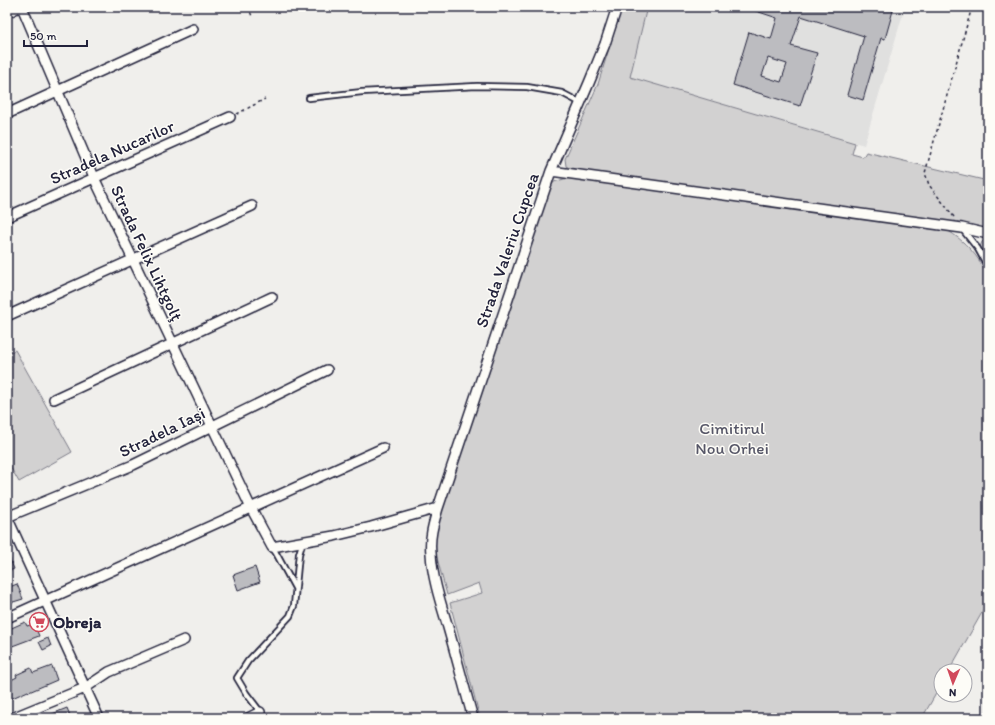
<svg xmlns="http://www.w3.org/2000/svg" width="995" height="725" viewBox="0 0 995 725" font-family="Itim,sans-serif">
<style>
.built{fill:#e0e0df}
.green{fill:#d2d1d1;stroke:#7a7a86}
.building{fill:#bcbcc0;stroke:#22223b;fill-rule:evenodd}
.lines{fill:none;stroke-linecap:round;stroke-linejoin:round}
.lane-casing{stroke:#22223b;stroke-width:8}
.street-casing{stroke:#22223b;stroke-width:12}
.path{stroke:#22223b;stroke-width:1.5;stroke-dasharray:3 3;stroke-linecap:butt}
.lane{stroke:#fdfcf7;stroke-width:4.5}
.street{stroke:#fdfcf7;stroke-width:9}
.labels{text-anchor:middle;dominant-baseline:central;stroke-width:3;stroke-linejoin:round;paint-order:stroke}
.street-label{font-size:17px;fill:#22223b;stroke:#fdfcf7}
.park-label{font-size:17px;fill:#575768;stroke:#fdfcf7}
.poi-label{font-size:17px;font-weight:bold;fill:#22223b;stroke:#fdfcf7;text-anchor:start}
</style>
<rect width="100%" height="100%" fill="#f0efec"/>
<filter id="ink" filterUnits="userSpaceOnUse"><feTurbulence type="fractalNoise" baseFrequency=".025" numOctaves="2"/><feDisplacementMap in="SourceGraphic" scale="8" xChannelSelector="R" yChannelSelector="G"/><feConvolveMatrix kernelMatrix="1 2 1 2 8 2 1 2 1" color-interpolation-filters="sRGB"/></filter>
<g filter="url(#ink)">
<path class="built" d="M647,7H905L864,145L630,77Z"/>
<path class="green" d="M622,7H647L630,77L855,143L852,154L863,157L866,152L988,181V231L956,224L722,190L574,171L566,166L565,159L598,84Z
M567,178L947,230C966,242 977,255 988,275V602L949,671H941V685L922,718H480L450,603L482,593L479,583L447,595L434,547L436,531L461,450L549,189L554,182Z
M986,239H988V261L980,247L982,242Z
M15,350L72,452L19,482L7,461V354Z"/>
<path class="building" d="M747,7H894L885,39L881,38L863,100L847,95L864,36L801,16L791,46L817,53L800,106L733,85L749,32L771,39L777,18L747,8ZM768,58L787,64L781,82L762,76Z
M7,552L14,569L7,572Z
M255,567L260,582L238,590L233,575Z
M17,584L23,599L10,603L7,595V588Z
M25,622L27,626L34,624L39,636L7,648V630Z
M48,638L51,646L43,650L39,642Z
M52,666L57,680L29,692L28,691L10,699L7,693V682L17,677L16,675L31,668L33,673Z
M67,708L71,718H42Z"/>
<g class="lines">
<g class="lane-casing">
<path id="lane" d="M309,98L362,92L477,86L527,87L562,93L581,103
M963,230L978,249L988,267
M272,547L276,553L295,588
M265,718L246,693L237,678L248,661L290,616L294,606L299,554L303,541"/>
</g>
<g class="street-casing">
<path id="street" d="M22,7L97,184L251,508L272,547L334,536L371,527L438,508
M7,13L19,7
M7,114L193,29
M551,171L962,228L988,234
M7,217L230,117
M7,316L252,206
M54,399L272,297
M7,618L383,448
M12,718L85,688L109,672L184,640
M99,718L7,517L133,465L327,370
M248,718L260,712
M473,718C464,687 456,655 447,624C440,601 432,576 431,553C429,537 434,522 438,508L551,171L589,83L605,44L617,7"/>
</g>
<path class="path" d="M248,7L252,16
M237,114L265,99
M954,217L929,185L925,173L972,7"/>
<use href="#lane" class="lane"/>
<use href="#street" class="street"/>
</g>
</g>
<defs>
<g id="supermarket-ring" transform="scale(1)"><circle r="9.5" fill="#fdfcf7" stroke="#d1495b" stroke-width="1.5"/><path d="M-6-5.5h2.5l.6 2H6L4.5 2H-2.5L-4.4-4H-6ZM-1.5 3.2a1.3 1.3 0 1 0 .1 0ZM3 3.2a1.3 1.3 0 1 0 .1 0Z" fill="#d1495b"/></g>
</defs>
<g fill-rule="evenodd">
<use href="#supermarket-ring" x="39" y="622"/>
</g>
<g class="labels">
<g class="street-label">
<text transform="translate(112 152) rotate(-24)">Stradela Nucarilor</text>
<text transform="translate(507 250) rotate(-71)">Strada Valeriu Cupcea</text>
<text transform="translate(147 253) rotate(65)">Strada Felix Lihtgolţ</text>
<text transform="translate(162 432) rotate(-26)">Stradela Iași</text>
</g>
<g class="park-label">
<text x="732" y="428">Cimitirul<tspan x="732" dy="20">Nou Orhei</tspan></text>
</g>
<g class="poi-label">
<text x="53" y="622">Obreja</text>
</g>
</g>
<rect width="995" height="725" fill="none" stroke="#fdfcf7" stroke-width="24"/>
<rect x="12" y="12" width="971" height="701" fill="none" stroke="#22223b" stroke-width="1.5" filter="url(#ink)"/>
<g transform="translate(953 683) rotate(182)"><circle r="19" fill="#fdfcf7" stroke="#a5a5ac"/>
<path d="M0-3L7 15L0 10L-7 15Z" fill="#d1495b"/>
<text y="-6" font-size="11" font-weight="bold" text-anchor="middle" fill="#22223b">N</text>
</g>
<path d="M24 40v6h63v-6" fill="none" stroke="#22223b" stroke-width="2"/>
<text x="30" y="40" font-size="12" fill="#22223b" stroke="#fdfcf7" stroke-width="3" paint-order="stroke">50 m</text>
</svg>
